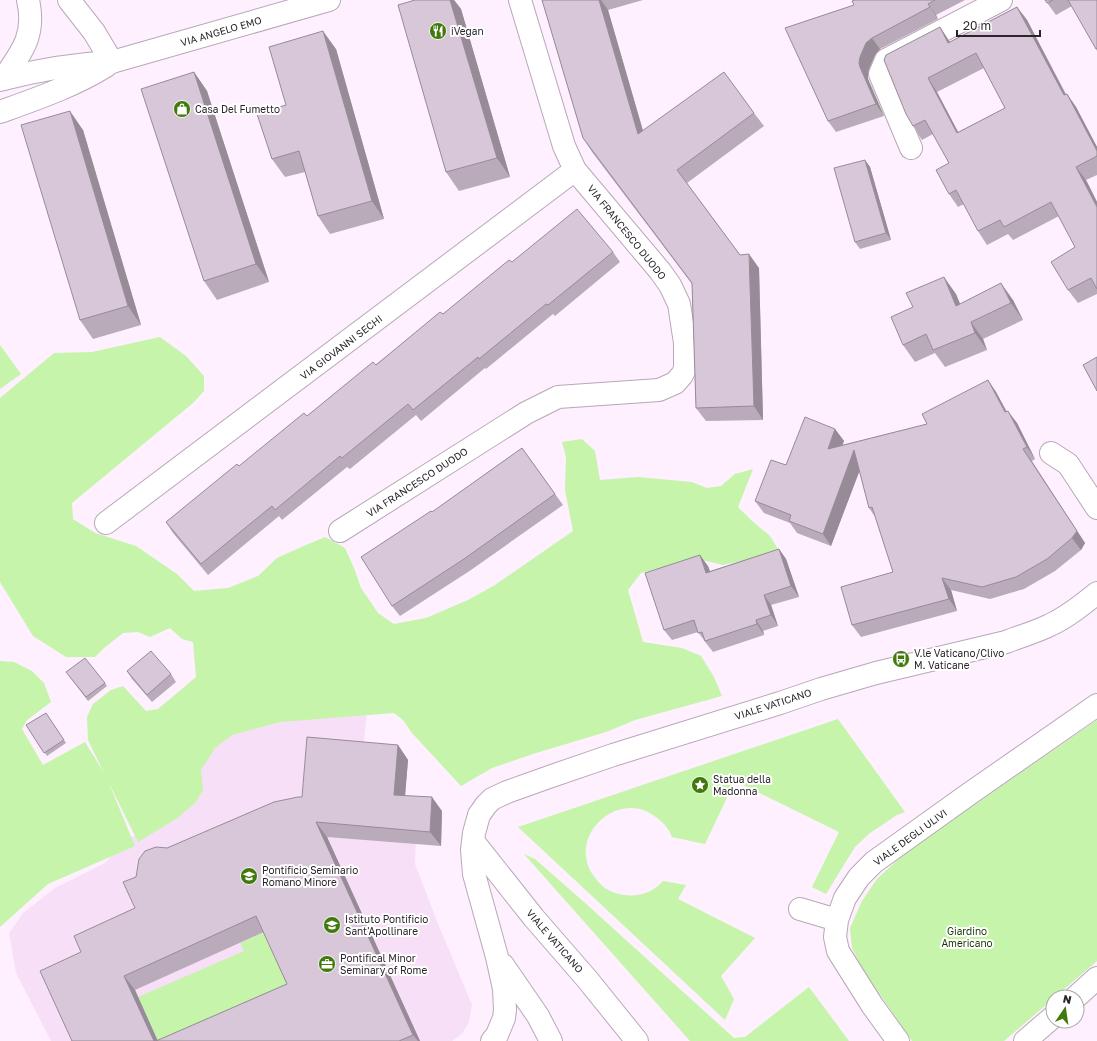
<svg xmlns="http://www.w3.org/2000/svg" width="1097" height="1041" viewBox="0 0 1097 1041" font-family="'Golos Text',sans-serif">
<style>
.built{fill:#f7e0f7}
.green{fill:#c5f4aa}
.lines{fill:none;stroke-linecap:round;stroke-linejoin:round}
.minor-casing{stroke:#b8a7b8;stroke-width:24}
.major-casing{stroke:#b8a7b8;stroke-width:24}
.minor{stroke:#fff;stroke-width:22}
.major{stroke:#fff;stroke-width:22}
.wall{fill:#baabba;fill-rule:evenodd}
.shaded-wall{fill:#978b97}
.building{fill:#d8c7d8;stroke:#978b97;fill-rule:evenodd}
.labels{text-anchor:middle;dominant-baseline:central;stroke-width:4;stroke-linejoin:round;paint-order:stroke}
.street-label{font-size:10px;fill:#2b252b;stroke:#fff}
.poi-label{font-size:10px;fill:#2b252b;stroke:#fff;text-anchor:start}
.park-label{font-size:10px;fill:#183800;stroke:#fff}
</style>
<rect width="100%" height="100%" fill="#fef0fe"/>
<path class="built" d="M368,702L355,832L416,839L415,864L437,921L472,1005L469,1022L462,1034L452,1041H51L16,973L9,933L23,913L55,888L105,863L123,842L184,807L200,758L231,732Z"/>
<path class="green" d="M160,337L186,356L204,376V391L193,403L72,503L73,519L95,533L136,546L177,574L194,591L228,588L258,576L277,558L299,548L325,537L345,548L354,568L361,588L378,613L394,624L426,618L468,600L495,585L573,531L565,490L566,457L562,442L582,439L595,451L600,480L638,477L692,482L707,488L721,486L735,474L753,469L738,507L752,521L770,536L778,549L755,558L723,565L702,560L687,561L641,573L628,590L643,642L682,648L701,656L714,677L722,696L635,720L606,732L536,753L492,768L461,786L412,733L403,720L394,713L280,722L232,735L215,748L201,770L203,790L196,802L176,819L138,842L108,781L135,846L48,884L0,927V661L14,662L32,671L44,683L51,702L27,720L22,729L43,765L85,742L104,773L88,740L87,717L93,704L111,690L123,686L146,711L158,709L196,677L193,642L182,639L170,628L150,637L138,632L123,633L104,648L95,657H66L33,636L0,582V398L54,353L92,352Z
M0,345L21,374L0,389Z
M838,719L905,812L897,815L870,833L855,847L826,894L812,887L839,832L735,781L705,844L672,837C669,829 664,823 657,818C620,787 566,835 593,875C600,885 606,891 619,894C636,898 651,894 663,881L686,885L678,899L755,938L721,976L734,999L725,1020L518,827Z
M1097,720V961L1055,997H1053V999L1004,1041H912L862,968L852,948L850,928L862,901L877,879L906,852Z
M524,854L535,859L584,902L734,1038L745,1037L809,987L849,1041H690Z
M267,931L310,1025L158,1041L138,997L244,951L240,943Z"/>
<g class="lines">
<g class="minor-casing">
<path id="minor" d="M69,0L94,32L112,62
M3,79C22,52 36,35 28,0
M911,148L880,74L886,60L1001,0
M1051,453L1068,464L1097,508
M106,523L575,170
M340,531L526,413L558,397L659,390L675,383L682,375L685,369V343L679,304L670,285L660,271L575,170L564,146L520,0
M473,841L534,918L587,979L637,1041
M800,909L837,920
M503,965L538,1016L551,1041
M1076,997L1097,978
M492,1041L497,1035L504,1018L505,1010L504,989L497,957L474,874L472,850L474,833L479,815L486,805L492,799L507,792L549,777L613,755L780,703L821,689L876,673L1006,642C1021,636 1036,632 1050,625C1067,617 1082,605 1097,593
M898,1041L872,1005L838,951L835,937L837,920L845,898L859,877L874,862L969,794L1097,705
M1025,1041L1053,1017"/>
</g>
<g class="major-casing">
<path id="major" d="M0,80C37,70 75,64 112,62L329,0
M0,112C36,99 74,86 106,66"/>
</g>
<use href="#minor" class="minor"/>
<use href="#major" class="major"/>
</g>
<path class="wall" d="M415,0H454L461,9L510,177L459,191L446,172Z
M542,0H643L608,10L643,131L754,113L764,126L687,183L740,255L759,268L763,420L706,421L696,408L692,284L592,152L583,138Z
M855,0H965L936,15L938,19L880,49L875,55L869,69L868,74V79L884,116L836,132L828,121L854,5Z
M1045,0H1097V51L1072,6L1056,15Z
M1017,7L1027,20L1066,94H1067L1076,107L1097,147V175L1086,180L1097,202V294L1078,303L1068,290L1075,247L1059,216L1013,240L1008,234L987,245L978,231L964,204L958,207L949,194V163L933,134L922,140L913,126L940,27L950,42ZM984,68L1005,108L958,132L937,92Z
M336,49L384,219L330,234L318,216L305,172L285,177L272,159L286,105Z
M194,72L207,91L269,282L217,300L204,281Z
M83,130L141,325L93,339L80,320Z
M865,160L870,167L891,240L860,249L855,242Z
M613,252L620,262L555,316L553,314L486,369L485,368L421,421L416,415L350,469L347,467L282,520L279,516L208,575L173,533L166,522L239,466L307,416L512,262Z
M956,294L960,304L1013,300L1023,320L983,339L987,350L945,367L935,353L915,362L903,345Z
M988,380L996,392L1007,412L1017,423L1035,459L1032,461L1085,543L1081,550L1055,571L1024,589L990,599L951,590L957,611L861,637L852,625L893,572L876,518L869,508L859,470L831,546L797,533L790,523L764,513L755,501L786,465L835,429L844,441L842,445L927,424Z
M522,448L563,505L471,570L400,616L392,606L432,512Z
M779,549L786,559L799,597L771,605L778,626L763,631L764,635L713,652L706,643L698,632L672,640L664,630L708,566L710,571Z
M127,671L171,674L176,682L152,702L132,679Z
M69,676L105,683L107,686L88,701Z
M46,713L66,743L47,756L26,725Z
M398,745L408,760L405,795L442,811L441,846L327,837L420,1041H72L81,952L135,908L136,877L167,848L302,797ZM264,932L287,984L157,1041L135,990Z"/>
<path class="shaded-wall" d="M450,0H454L461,9L510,177L497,158Z
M599,0H601L608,10L648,148L638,134Z
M928,4L936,15L938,19Z
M1017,7L1027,20L1073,109L1064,95Z
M940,27L949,41L957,56L948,43Z
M323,31L336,49L384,219L372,201Z
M872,38L880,49L875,55L869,69L868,74V79L884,116L876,104L860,67L859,63L860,57L866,43Z
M194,72L207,91L269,282L256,264Z
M928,78L937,92L966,147L957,133Z
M1067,94L1076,107L1097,147V151Z
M70,111L83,130L141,325L128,306Z
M865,160L870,167L891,240L886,233Z
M1076,167L1086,180L1097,202V207Z
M749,254L759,268L763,420L754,406Z
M944,277L956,294L968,323L956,306Z
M1001,283L1013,300L1023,320L1011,303Z
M971,322L983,339L987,350L975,333Z
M988,380L996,392L1013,424L1005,412Z
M1008,411L1017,423L1035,459L1027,447Z
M835,429L844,441L836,461L828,449Z
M1023,449L1085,543L1081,550L1072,538Z
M854,450L863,462L831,546L823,534Z
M779,549L786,559L799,597L791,586Z
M700,555L708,566L714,583L706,573Z
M942,578L951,590L957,611L949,599Z
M764,595L771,605L778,626L771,615Z
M756,620L763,631L764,635L757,624Z
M398,745L408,760L404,809L394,795Z
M432,797L442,811L441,846L430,832Z
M316,822L327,837L420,1041H418L413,1035Z
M124,976L135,990L158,1041H154Z"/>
<path class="building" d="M415,0H450L497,158L446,172L398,5Z
M542,0H599L638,134L724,72L754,113L677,170L740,255L749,254L754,406L696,408L692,283L583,138Z
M855,0H935L928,4L930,7L872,38L866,43L860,57L859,63L860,67L876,104L828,121L785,28L854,5L852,1Z
M1045,0H1053L1047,3Z
M1068,0H1097V48L1096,49Z
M1017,7L1064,95L1067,94L1097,151V156L1076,167L1097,207V289L1091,278L1068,290L1051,262L1075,247L1051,202L1004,227L1000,220L978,231L956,190L949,194L936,170L949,163L925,120L913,126L906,114L884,60L886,55L940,27L948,43ZM976,53L1005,108L957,133L928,78Z
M323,31L372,201L318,216L299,151L272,159L257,114L286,105L269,47Z
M194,72L256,264L204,281L141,89Z
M70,111L128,306L80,320L21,125Z
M865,160L886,233L855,242L834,168Z
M577,209L613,252L548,305L546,304L479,359L478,357L413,410L408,404L342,458L340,456L275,510L272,506L201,564L166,522L237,464L239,466L304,413L307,416L373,362L376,365L440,312L443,314L509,260L512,262Z
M944,277L956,306L1001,283L1011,303L971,322L975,333L933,350L926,334L903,345L891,317L913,307L906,293Z
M1097,357V391L1083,365Z
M988,380L1005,412L1008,411L1027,447L1023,449L1077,531L1072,538L1047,559L1016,577L982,587L942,578L949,599L852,625L841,587L893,572L872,507L869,508L854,450L823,534L789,521L791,515L755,501L771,460L786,465L805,417L835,429L828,449L927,424L922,414Z
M522,448L555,494L464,559L392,606L361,557L431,511L432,512Z
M779,549L791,586L764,595L771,615L756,620L757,624L705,641L702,632L698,633L694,620L664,630L645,573L700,555L706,573Z
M151,651L171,674L147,695L127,671Z
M85,658L105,683L86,697L66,672Z
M46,713L64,740L44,753L26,725Z
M307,737L398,745L394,795L432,797L430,832L316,822L413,1035L399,1041H156L287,984L256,916L124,976L154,1041H72L40,971L81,952L74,936L135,908L123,882L136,877L139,859L145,851L156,847L167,848L274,802L298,797H302Z"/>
<defs>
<g id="restaurant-disc" transform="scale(0.9)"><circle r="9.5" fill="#41790d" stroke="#fff"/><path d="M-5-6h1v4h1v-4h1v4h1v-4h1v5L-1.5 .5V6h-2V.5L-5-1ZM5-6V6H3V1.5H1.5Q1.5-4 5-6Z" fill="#fff"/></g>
<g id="shop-disc" transform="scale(0.9)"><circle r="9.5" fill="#41790d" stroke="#fff"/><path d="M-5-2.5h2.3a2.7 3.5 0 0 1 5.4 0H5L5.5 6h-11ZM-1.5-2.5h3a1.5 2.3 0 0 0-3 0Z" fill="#fff"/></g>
<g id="bus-disc" transform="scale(0.9)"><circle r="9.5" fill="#41790d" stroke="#fff"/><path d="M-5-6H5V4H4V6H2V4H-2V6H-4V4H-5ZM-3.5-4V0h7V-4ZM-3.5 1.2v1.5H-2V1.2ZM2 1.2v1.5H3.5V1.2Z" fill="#fff"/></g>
<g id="sight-disc" transform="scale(0.9)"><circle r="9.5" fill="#41790d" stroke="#fff"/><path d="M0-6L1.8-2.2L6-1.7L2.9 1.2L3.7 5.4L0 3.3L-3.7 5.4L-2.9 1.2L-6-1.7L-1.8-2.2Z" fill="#fff"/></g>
<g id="school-disc" transform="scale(0.9)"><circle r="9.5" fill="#41790d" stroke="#fff"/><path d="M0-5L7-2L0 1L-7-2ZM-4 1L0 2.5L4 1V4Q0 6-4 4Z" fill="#fff"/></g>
<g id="office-disc" transform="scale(0.9)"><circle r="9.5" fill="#41790d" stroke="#fff"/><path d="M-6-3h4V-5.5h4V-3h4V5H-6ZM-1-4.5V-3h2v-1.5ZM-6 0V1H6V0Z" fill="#fff"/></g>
</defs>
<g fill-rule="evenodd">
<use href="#restaurant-disc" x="438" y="31"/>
<use href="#shop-disc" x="182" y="109"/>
<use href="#bus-disc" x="901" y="659"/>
<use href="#sight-disc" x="700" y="785"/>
<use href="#school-disc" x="249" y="876"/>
<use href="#school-disc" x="332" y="925"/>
<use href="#office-disc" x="327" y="964"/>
</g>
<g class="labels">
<g class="street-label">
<text transform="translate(221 31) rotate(-16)">VIA ANGELO EMO</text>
<text transform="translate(627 232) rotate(51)">VIA FRANCESCO DUODO</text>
<text transform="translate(341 347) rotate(-37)">VIA GIOVANNI SECHI</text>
<text transform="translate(417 482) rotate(-33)">VIA FRANCESCO DUODO</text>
<text transform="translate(773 704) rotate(-18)">VIALE VATICANO</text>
<text transform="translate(910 837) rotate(-36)">VIALE DEGLI ULIVI</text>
<text transform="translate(555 941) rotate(49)">VIALE VATICANO</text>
</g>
<g class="poi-label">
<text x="451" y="31">iVegan</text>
<text x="195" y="109">Casa Del Fumetto</text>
<text x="914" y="653">V.le Vaticano/Clivo<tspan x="914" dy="12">M. Vaticane</tspan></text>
<text x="713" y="779">Statua della<tspan x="713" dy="12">Madonna</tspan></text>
<text x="262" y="870">Pontificio Seminario<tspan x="262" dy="12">Romano Minore</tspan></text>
<text x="345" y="919">Istituto Pontificio<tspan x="345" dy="12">Sant'Apollinare</tspan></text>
<text x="340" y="958">Pontifical Minor<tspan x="340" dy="12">Seminary of Rome</tspan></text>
</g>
<g class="park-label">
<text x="967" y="931">Giardino<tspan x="967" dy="12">Americano</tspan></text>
</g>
</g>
<g transform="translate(1065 1009) rotate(13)"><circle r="19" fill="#ffffff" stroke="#aaa8aa"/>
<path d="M0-3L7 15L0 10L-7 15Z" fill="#41790d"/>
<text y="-6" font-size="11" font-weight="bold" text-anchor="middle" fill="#2b252b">N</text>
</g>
<path d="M957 30v6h83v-6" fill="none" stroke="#2b252b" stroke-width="2"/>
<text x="963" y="30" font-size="12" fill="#2b252b" stroke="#ffffff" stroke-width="3" paint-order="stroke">20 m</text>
</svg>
